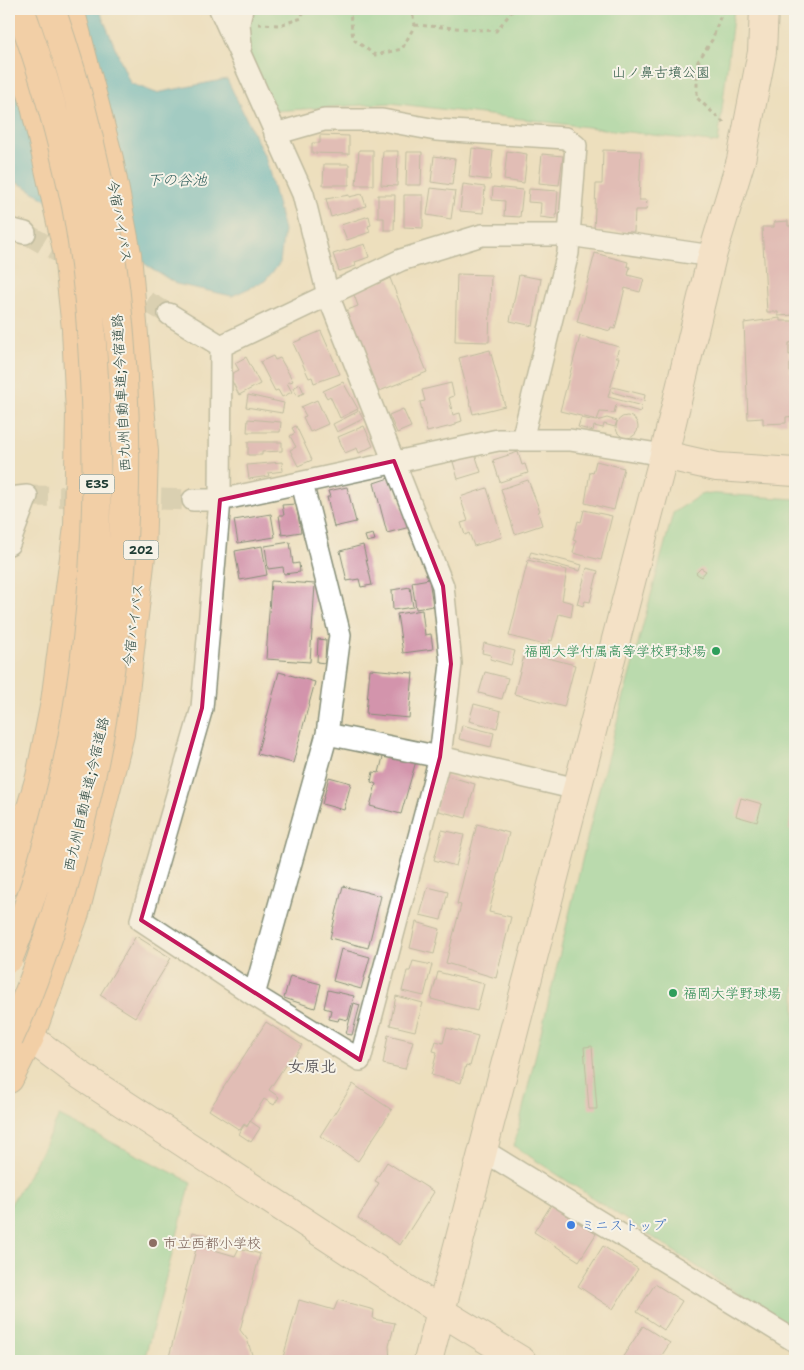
<svg xmlns="http://www.w3.org/2000/svg" width="804" height="1370" viewBox="0 0 804 1370" font-family="'Shantell Sans','Klee One',sans-serif">
<style>
.green{fill:#7dd599;stroke:#4e8966}
.water{fill:#4ab4c8;stroke:#34787e}
.building{fill:#d394ac}
.lines{fill:none;stroke-linecap:round;stroke-linejoin:round}
.street-tunnel{stroke:#c4bfa2;stroke-width:21;stroke-dasharray:21 11;stroke-linecap:butt}
.street-casing{stroke:#868e78;stroke-width:24}
.secondary-casing{stroke:#868e78;stroke-width:30}
.highway-casing{stroke:#868e78;stroke-width:30}
.path{stroke:#868e78;stroke-width:3;stroke-dasharray:4 4;stroke-linecap:butt}
.street{stroke:#fff;stroke-width:21}
.secondary{stroke:#fde4d0;stroke-width:28}
.highway{stroke:#f9bc8a;stroke-width:28}
.highway-bridge-casing{stroke:#868e78;stroke-width:30;stroke-linecap:butt}
.highway-bridge{stroke:#f9bc8a;stroke-width:28}
.marked{fill:none;stroke:#c2185b;stroke-width:4;stroke-linejoin:round}
.leisure-dot{fill:#2e9e5b;stroke:#f7f3e8;stroke-width:2}
.shop-dot{fill:#3f7fe0;stroke:#f7f3e8;stroke-width:2}
.education-dot{fill:#8d6e63;stroke:#f7f3e8;stroke-width:2}
.labels{text-anchor:middle;dominant-baseline:central;stroke-width:4;stroke-linejoin:round;paint-order:stroke}
.shield{fill:#f7f3e8;stroke:#60746a;stroke-width:1}
.shield-label{font-size:12px;font-weight:bold;fill:#1f3d34}
.park-label{font-size:14px;fill:#325b48;stroke:#f7f3e8}
.street-label{font-size:14px;fill:#1f3d34;stroke:#f7f3e8}
.leisure-label{font-size:14px;fill:#27864d;stroke:#f7f3e8;text-anchor:end}
.shop-label{font-size:14px;fill:#366cbe;stroke:#f7f3e8;text-anchor:start}
.education-label{font-size:14px;fill:#785e54;stroke:#f7f3e8;text-anchor:start}
.water-label{font-size:15px;font-style:italic;fill:#2a5b59;stroke:#f7f3e8}
.quarter-label{font-size:16px;font-weight:bold;fill:#5e5b5e;stroke:#f7f3e8}
</style>
<rect width="100%" height="100%" fill="#f7f3e8"/>
<filter id="ink" filterUnits="userSpaceOnUse"><feTurbulence type="fractalNoise" baseFrequency=".02" numOctaves="2"/><feDisplacementMap in="SourceGraphic" scale="10" xChannelSelector="R" yChannelSelector="G"/><feConvolveMatrix kernelMatrix="1 2 1 2 8 2 1 2 1" color-interpolation-filters="sRGB"/></filter>
<filter id="wash" filterUnits="userSpaceOnUse"><feTurbulence type="fractalNoise" baseFrequency=".0096" numOctaves="4" result="noise"/><feDisplacementMap in="SourceGraphic" scale="20" xChannelSelector="R" yChannelSelector="G"/><feGaussianBlur stdDeviation="1.12" result="paint"/><feColorMatrix in="noise" values="0 0 0 0 0 0 0 0 0 0 0 0 0 0 0 0 0 1.4 0 .05"/><feComposite in="paint" operator="in"/></filter>
<g filter="url(#wash)">
<rect width="100%" height="100%" fill="#eddfbd"/>
<path class="green" d="M249,9H734L718,143L391,103L275,111L243,46Z
M703,493L795,499V1331L514,1146L599,789L673,513Z
M59,1116L191,1182L144,1361H9V1207L35,1164Z"/>
<path class="water" d="M99,9L130,83L156,93L227,79L266,159L284,230L280,263L265,281L232,296L176,284L26,187L9,179V23Z"/>
<g id="blocks">
<path class="building" d="M320,135L349,136V154L312,153V143H320Z
M472,148L493,151L490,180L469,177Z
M359,150H373V185H356Z
M603,150L641,151L639,200H647L646,210H635L634,232L594,231L596,184H602Z
M383,151H398L397,186L381,185Z
M507,151L527,154L524,183L504,180Z
M407,152H422L421,185H406Z
M542,154L563,156L559,185L539,183Z
M434,156L455,159L452,185L431,182Z
M324,164H349V185H323Z
M463,184L485,187L483,213L460,211Z
M493,187L523,190L520,217L504,216L505,201L492,200Z
M431,188L455,191L451,219L427,215Z
M529,189L558,191L556,219L540,217L541,203L528,202Z
M362,194L366,206L331,217L326,199L349,195V197Z
M378,195H395L394,230H384V218H378Z
M404,195H423V228L404,227Z
M369,216L371,225L368,226L370,232L347,240L341,225Z
M788,221V226H795V315L778,316V312H767L762,227H774V222Z
M365,244L369,257L355,262L356,266L339,271L333,254Z
M595,253L628,262L627,266L630,267L628,275L644,279L640,292L625,288L615,329L611,328L610,331L577,322Z
M457,274L491,275L489,342L455,341Z
M519,275L541,279L533,326L510,321Z
M390,278L427,372L372,394L340,313L358,306L353,292Z
M780,318V321H795V342L789,343V355L795,354V363L790,364V372H795V380L791,381V393H795V416L786,417V423L763,424V418L748,419L744,323Z
M321,331L340,374L314,383L312,377L309,378L293,343Z
M580,336L619,347L616,357H619L608,397L642,406L640,412L616,405L614,413L600,412L597,420L560,411Z
M490,350L505,406L473,414L459,358Z
M273,356L275,360L280,358L293,381L287,383L292,392L282,397L278,390L275,391L260,362Z
M246,357L260,384L239,395L229,375L239,370L235,363Z
M343,382L358,409L340,418L330,396L327,398L323,391Z
M451,383L454,396L449,398L453,415L460,413L462,421L456,423V425L427,432L420,402L425,401L422,390Z
M300,384L304,393L297,396L293,388Z
M613,387L645,395L644,401L612,392Z
M248,395L284,403L282,413L246,407Z
M317,400L328,424L310,432L303,417L306,416L301,407Z
M403,409L411,427L397,433L389,415Z
M359,411L363,419L337,432L333,424Z
M616 427a11 11 0 1 1 22 0a11 11 0 1 1-22 0Z
M581,418L596,421L607,418L617,421L615,427L604,424L603,428L594,426L593,431L578,427Z
M248,419L281,422L280,432H247Z
M296,426L312,460L298,466L290,450L296,447L290,436L295,433L292,428Z
M364,426L373,446L359,453L357,448L345,453L338,437Z
M248,442H282V451L262,452V455H248Z
M518,452L522,465L525,464L528,473L500,482L493,460Z
M475,454L481,472L458,479L453,462Z
M596,461L624,468L614,510L585,503L590,472L593,473Z
M282,462L283,471L268,473L269,476L249,479L247,465Z
M389,478L410,527L387,533L374,483Z
M528,480L540,511L538,512L542,525L515,534L501,489Z
M347,487L356,522L334,527L327,497H330L328,491Z
M487,488L502,537L474,546L469,533L465,535L461,523L468,521L460,497Z
M296,504L301,532L282,535L279,515H284L282,505Z
M584,510L612,516L601,560L573,553L576,541L573,540L578,521L581,522Z
M271,514L275,537L238,543L234,520Z
M373,534L375,540L367,542L365,536Z
M290,542L293,564L299,563L300,572L284,574L283,567L268,569L265,546Z
M363,545L372,585L361,587L359,579L347,581L340,551Z
M262,546L267,575L240,580L235,551Z
M531,552L582,565L580,571L529,557Z
M528,560L567,570L562,600L573,603L571,617L559,614L552,641L549,640L548,646L509,636Z
M587,568L598,571L590,602L585,601L583,606L577,604Z
M701,568L706,571L701,577L696,573Z
M429,579L433,606L416,609L412,582Z
M271,581L315,584L310,662L266,659Z
M410,587L413,607L393,610L392,590Z
M422,610L425,635L431,634L433,649L403,653L397,614Z
M318,639L326,640L325,663L317,662Z
M484,643L515,651L511,665L490,659L491,655L482,653Z
M525,652L575,665L564,707L514,694Z
M370,669L413,673L409,718L366,714Z
M279,672L315,682L293,763L257,754Z
M485,672L508,678L502,699L479,693Z
M474,704L501,711L497,728L469,721Z
M462,725L494,733L491,747L459,739Z
M384,753L416,761L401,814L370,806L376,784L371,782L373,772L379,773Z
M444,775L475,784L466,818L435,810Z
M329,777L351,783L344,810L322,804Z
M741,798L762,804L757,822L736,816Z
M791,813L795,814V831L789,830Z
M477,824L509,833L489,912L511,917L496,978L446,963L461,905L457,904Z
M442,830L464,835L456,866L434,860Z
M343,886L381,896L368,948L330,938Z
M428,887L448,892L441,920L420,915Z
M416,922L440,929L434,954L410,948Z
M136,936L171,958L135,1017L100,995Z
M341,949L370,957L361,989L333,981Z
M413,961L432,965L424,996L402,991L407,971H410Z
M438,972L484,984L477,1011L431,999Z
M290,976L321,984L315,1008L284,998Z
M328,990L354,996L348,1020L339,1018L338,1021L329,1019L331,1010L324,1008Z
M396,996L423,1003L415,1031L390,1025Z
M354,1003L360,1005L352,1035L346,1034Z
M266,1022L302,1045L293,1059L290,1058L269,1090L279,1097L274,1105L264,1099L247,1126L244,1124L240,1130L209,1110Z
M447,1028L478,1036L470,1066L466,1065L461,1083L431,1075L437,1052L433,1051L436,1041L443,1043Z
M388,1035L413,1041L405,1069L383,1064Z
M592,1046L597,1109H589L584,1047Z
M353,1084L392,1110L358,1161L320,1136Z
M250,1121L260,1128L251,1142L239,1134L244,1125L247,1127Z
M387,1162L434,1192L400,1245L358,1218L379,1183L375,1181Z
M551,1205L596,1234L579,1261L534,1232Z
M193,1232L229,1242L227,1249L191,1240Z
M197,1245L235,1256L239,1248L260,1254L240,1330L247,1339L254,1361H168Z
M603,1246L638,1269L613,1309L578,1286Z
M655,1284L682,1301L664,1330L637,1312Z
M299,1300L334,1310L338,1300L374,1310L373,1319L395,1323L389,1346L390,1361H282Z
M643,1326L670,1343L658,1361H620Z"/>
</g>
</g>
<g filter="url(#ink)">
<use href="#blocks" fill-opacity="0" stroke="#868e78" stroke-width="1"/>
<g class="lines">
<path class="street-tunnel" d="M25,233L77,263
M119,286L169,314
M27,496L93,497
M129,498L193,500"/>
<g class="street-casing">
<path id="street" d="M220,9L303,194L328,295L443,586L451,664L440,757L577,789
M241,46L239,23L242,9
M9,229L25,233
M169,314L221,346
M221,346L220,500L202,708L141,920L254,995L360,1060L440,757L327,734
M221,346L401,260L482,235H569L576,146L566,138L436,130L382,120H324L275,134
M522,440L568,253L569,235L712,256
M9,498L27,496L9,544
M193,500H220L498,440H570L664,455
M254,995L327,734L340,635L302,483
M484,1151L795,1341"/>
</g>
<g class="secondary-casing">
<path id="secondary" d="M664,455L717,467L795,472
M21,1031L80,1075L442,1312L522,1361
M428,1361L664,455L712,256L741,160L762,52L764,9"/>
</g>
<g class="highway-casing">
<path id="highway" d="M9,19L33,97L68,254L76,329L80,414L78,527L55,702L40,777L9,882
M9,1079L30,1037L75,913L120,734L141,556L144,452L127,254L109,159L70,9"/>
</g>
<path class="path" d="M353,9L350,12L353,39L375,55L402,49L415,25L411,9
M723,9L712,40L697,63V98L724,123
M258,24L280,25L302,18L303,9
M415,25L496,31L514,9"/>
<use href="#street" class="street"/>
<use href="#secondary" class="secondary"/>
<use href="#highway" class="highway"/>
<g class="highway-bridge-casing">
<path id="highway-bridge" d="M9,958C79,780 103,589 95,399C92,335 88,269 76,206C62,139 44,73 20,9
M9,1039C40,972 61,900 79,829C146,561 143,271 51,9"/>
</g>
<use href="#highway-bridge" class="highway-bridge"/>
</g>
</g>
<path d="M0 0H804V1370H0ZM394,461L443,586L451,664L440,757L360,1060L141,920L202,708L220,500Z" fill="#eddfbd" fill-opacity=".55" fill-rule="evenodd"/>
<path class="marked" d="M394,461L443,586L451,664L440,757L360,1060L141,920L202,708L220,500Z"/>
<g class="leisure-dot">
<circle cx="716" cy="651" r="5"/>
<circle cx="673" cy="993" r="5"/>
</g>
<circle class="shop-dot" cx="571" cy="1225" r="5"/>
<circle class="education-dot" cx="153" cy="1243" r="5"/>
<g class="labels">
<g class="shield">
<rect x="79.5" y="474.5" width="35" height="19" rx="4"/>
<rect x="123.5" y="540.5" width="35" height="19" rx="4"/>
</g>
<g class="shield-label">
<text x="97" y="484">E35</text>
<text x="141" y="550">202</text>
</g>
<g class="park-label">
<text x="661" y="72">山ノ鼻古墳公園</text>
</g>
<g class="street-label">
<text transform="translate(120 221) rotate(80)">今宿バイパス</text>
<text transform="translate(121 393) rotate(-93)">西九州自動車道;今宿道路</text>
<text transform="translate(133 625) rotate(-83)">今宿バイパス</text>
<text transform="translate(86 794) rotate(-77)">西九州自動車道;今宿道路</text>
</g>
<g class="leisure-label">
<text x="706" y="651">福岡大学付属高等学校野球場</text>
<text x="683" y="993" text-anchor="start">福岡大学野球場</text>
</g>
<g class="shop-label">
<text x="581" y="1225">ミニストップ</text>
</g>
<g class="education-label">
<text x="163" y="1243">市立西都小学校</text>
</g>
<g class="water-label">
<text x="177" y="180">下の谷池</text>
</g>
<g class="quarter-label">
<text x="312" y="1066">女原北</text>
</g>
</g>
<rect width="804" height="1370" fill="none" stroke="#f7f3e8" stroke-width="30"/>
</svg>
